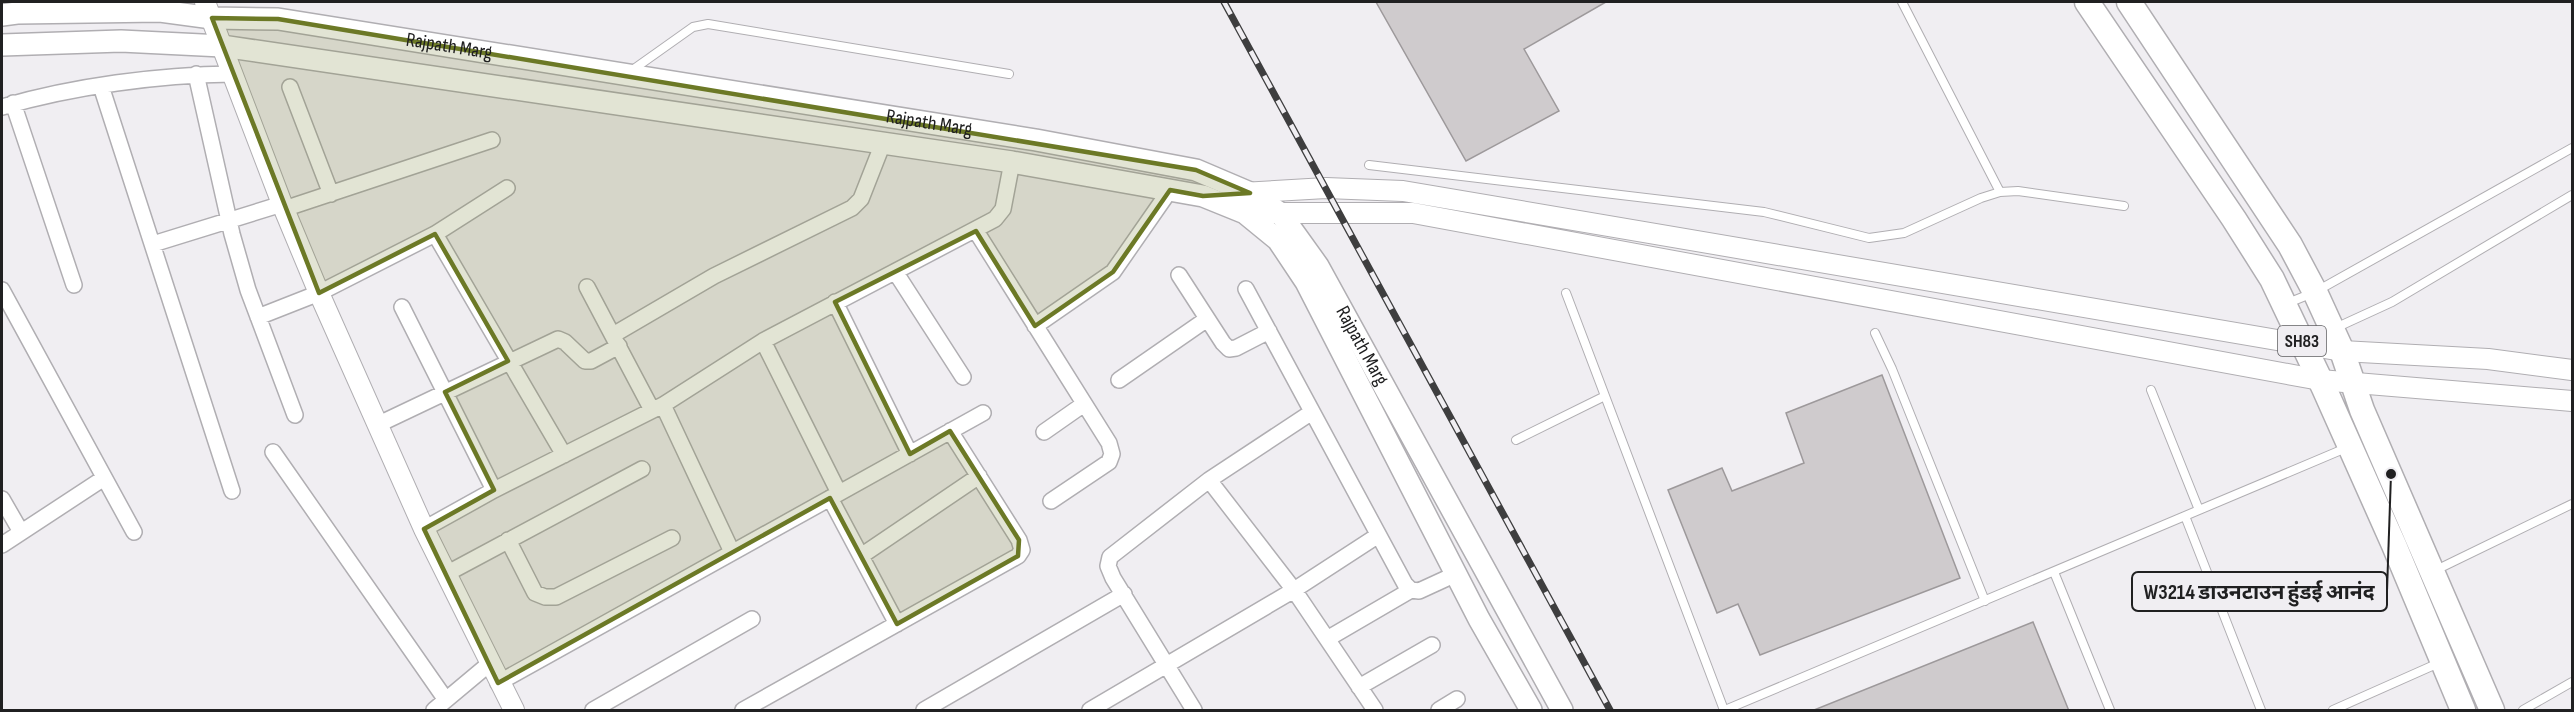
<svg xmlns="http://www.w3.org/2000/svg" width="2574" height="712" font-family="'Sofia Sans Condensed','Noto Sans Devanagari',sans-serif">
<rect width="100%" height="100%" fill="#f0eef2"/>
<!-- building -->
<path fill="#cfcbcd" stroke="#9d999b" stroke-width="1.5" d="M1376,2H1606L1524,49L1559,111L1466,161Z
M1882,375L1960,578L1760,655L1738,604L1717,613L1668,490L1722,468L1732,491L1804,463L1786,413Z
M2033,622L2069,711H1814V710Z"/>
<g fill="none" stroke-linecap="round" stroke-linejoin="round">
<!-- service casing -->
<g stroke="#b0aeb2" stroke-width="10">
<path id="service" d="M1902,2L2000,192
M631,71L693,27L708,24L1009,74
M1369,165L1764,212L1869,238L1904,233L1981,198L2000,192L2018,191L2124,206
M1566,293L1724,710
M2288,303L2315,292L2572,148
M1875,333L1892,369L1985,601
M2304,335L2331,330L2392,302L2572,195
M2151,390L2199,510
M1516,440L1605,396
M2185,516L2261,710
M2436,570L2572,504
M2054,572L2110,710
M1725,710L2346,448
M2333,710L2441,662
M2523,710L2572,682"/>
</g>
<!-- minor casing -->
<g stroke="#b0aeb2" stroke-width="18">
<path id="minor" d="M196,74L232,234L248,290L295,415
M101,86L232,491
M290,87L331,194
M13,103L74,285
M2,107C74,86 158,75 233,74
M284,209L492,140
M976,231L1109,443L1112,454L1109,462L1051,501
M435,234L564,455
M153,244L282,204
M896,273L963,377
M1179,275L1223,343L1229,349L1236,348L1269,331
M587,287L652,410
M1246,289L1405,584L1411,590L1419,591L1456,574
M2,290L134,532
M835,302L910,454
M402,307L494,490
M258,317L319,293L435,234L507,188
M1035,326L1113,272L1170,190
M613,335L714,276L852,208L861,199L883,143
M763,341L839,493
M1119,380L1207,319
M663,405L732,552
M377,425L558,339L565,342L585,361H591L619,346
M1044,432L1084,404
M273,452L446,700
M1209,480L1294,590L1375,710
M830,498L897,624
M2,499L21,532
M424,529L494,490L663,405L763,341L995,219L1003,209L1012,162
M508,540L535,593L545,597H556L672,538
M2,545L104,478
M861,556L979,476
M446,574L642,469
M1327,639L1411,590
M498,683L983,413
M1359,687L1432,645
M434,710L489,664
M593,710L752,619
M743,710L1018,556L1022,550L1019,540L950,431
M924,710L1124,594
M1090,710L1294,590L1377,536
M1194,710L1113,578L1108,566L1110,557L1209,480L1312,412
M1439,710L1457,699"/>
</g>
<!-- tertiary casing -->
<g stroke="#b0aeb2" stroke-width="22">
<path id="tertiary" d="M205,2L284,209L319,293L424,529L514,710
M1242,193L1326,188L1403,191L2342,351L2488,359L2572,370
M1268,213H1413L2320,380L2572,401"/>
</g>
<!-- secondary casing -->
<g stroke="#b0aeb2" stroke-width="24">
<g id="secondary">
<path id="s1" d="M2,15L17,13L160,11L212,18L278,19L1036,140L1196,170L1250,193L1280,213L1318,266L1562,710"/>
<path d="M2,45L121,41L222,46L1012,162L1203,196L1245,213L1278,240L1306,282L1479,619L1531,710"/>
</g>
</g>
<!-- primary casing -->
<g stroke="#b0aeb2" stroke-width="27">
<path id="primary" d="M2087,2L2234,219L2272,279L2324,388L2394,545L2463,710
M2129,2L2290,245L2315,292L2342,351L2362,410L2492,710"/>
</g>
<!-- service -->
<use href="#service" stroke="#fff" stroke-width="8"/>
<!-- minor -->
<use href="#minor" stroke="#fff" stroke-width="15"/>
<!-- tertiary -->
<use href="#tertiary" stroke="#fff" stroke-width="20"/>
<!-- secondary -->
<use href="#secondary" stroke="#fff" stroke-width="21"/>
<!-- primary -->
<use href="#primary" stroke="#fff" stroke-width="24"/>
<!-- rail casing -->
<g stroke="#3e3e3f" stroke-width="7">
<path id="rail" d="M1224,2L1610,710"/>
</g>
<!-- rail -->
<use href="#rail" stroke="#f0eef2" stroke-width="4.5" stroke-dasharray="14" stroke-linecap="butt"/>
</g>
<!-- marked area -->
<path fill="#6c7926" fill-opacity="0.2" stroke="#6c7926" stroke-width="4.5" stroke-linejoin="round" d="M212,18L278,19L1196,170L1250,193L1203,196L1170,190L1113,272L1035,326L976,231L835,302L910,454L950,431L1019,540L1018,556L897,624L830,498L498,683L424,529L494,490L445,392L508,361L435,234L319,293Z"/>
<g text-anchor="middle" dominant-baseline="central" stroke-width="4.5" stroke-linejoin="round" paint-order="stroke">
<!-- shield labels -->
<rect fill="#f0eef2" stroke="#5e5e60" stroke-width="1.5" x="2278" y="326" width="48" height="30" rx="4.5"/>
<g font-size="18" font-weight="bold" fill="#202021">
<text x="2302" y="341">SH83</text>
</g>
<!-- street labels -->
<g font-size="20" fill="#202021" stroke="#f0eef2">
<text stroke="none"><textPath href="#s1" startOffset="450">Rajpath Marg</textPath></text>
<text stroke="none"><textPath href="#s1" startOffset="936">Rajpath Marg</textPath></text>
<text stroke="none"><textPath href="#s1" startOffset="1458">Rajpath Marg</textPath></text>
</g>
</g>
<!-- callouts -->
<path fill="none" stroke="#202021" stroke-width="2" d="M2391 474L2387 591"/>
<circle fill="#202021" stroke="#f0eef2" stroke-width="2" cx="2391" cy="474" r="6"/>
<rect fill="#f0eef2" stroke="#202021" stroke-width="2" x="2132" y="572" width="255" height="39" rx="6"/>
<g font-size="21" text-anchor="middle" font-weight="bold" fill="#202021">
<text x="2259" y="599">W3214 डाउनटाउन हुंडई आनंद</text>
</g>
<!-- border -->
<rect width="2574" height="712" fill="none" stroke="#202021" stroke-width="6"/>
</svg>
